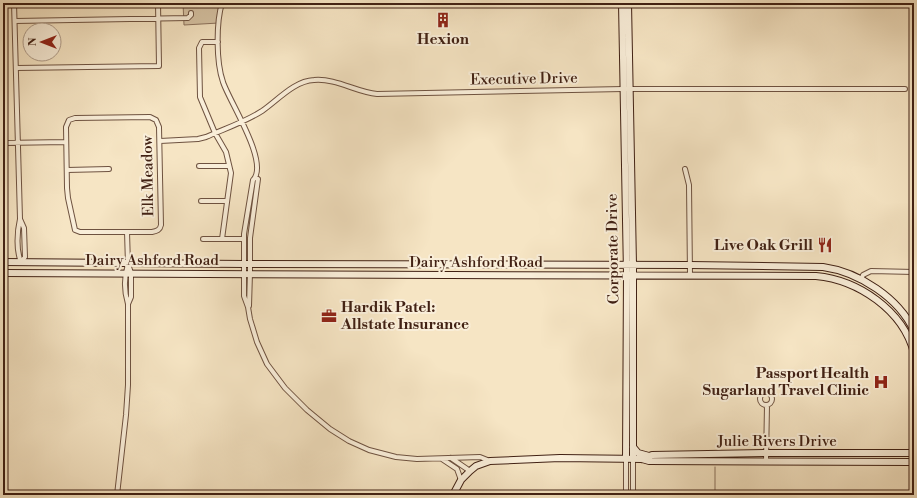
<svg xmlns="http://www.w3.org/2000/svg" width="917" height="498" font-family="'Libre Bodoni',serif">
<rect width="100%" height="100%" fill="#f6e5c4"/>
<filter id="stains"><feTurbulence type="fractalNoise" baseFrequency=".005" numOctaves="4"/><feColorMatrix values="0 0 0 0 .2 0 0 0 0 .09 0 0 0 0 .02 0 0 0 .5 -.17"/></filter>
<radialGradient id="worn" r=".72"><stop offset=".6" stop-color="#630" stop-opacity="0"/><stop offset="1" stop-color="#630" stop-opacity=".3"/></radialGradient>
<!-- green -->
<path fill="#d7c4a6" stroke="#8c725d" d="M183,3H223L219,23L184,25Z"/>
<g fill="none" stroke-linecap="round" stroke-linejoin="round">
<!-- stream -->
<path stroke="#886e5a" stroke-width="1" d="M715,467V495"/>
<!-- street casing -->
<g stroke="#6e5240" stroke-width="6">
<path id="street" d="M14,3L20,219C17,232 16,250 21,262
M222,3C216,23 216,62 223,82C229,101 270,163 253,180L244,234V296L248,307L250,319L257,342L267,364L285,388L307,410L330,429L349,441L369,450L396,457L417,459L480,457L490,461
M15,21L188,18L191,15V13
M218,42H202L199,48L200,97L215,133L226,152L231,173L222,239
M16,68L159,66L158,3
M150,117L156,120L159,127L161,225C160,230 157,231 152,232H80L75,230L68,198L67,188L66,127L69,120L75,118Z
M160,141L198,139L206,137C224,129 245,122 262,111C278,100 294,81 314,80C336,78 356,92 377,94L623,89H905
M3,143L66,142
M199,166H229
M685,169L689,185L690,275
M67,170L109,169
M201,201H227
M20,219L24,228L25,257L21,262
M127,232L128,264L131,273V297L128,304
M203,239H244
M861,280L863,275L871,271L914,272
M249,306L250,273V238L258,179L256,178
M760 399a6 6 0 1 1 12 0a6 6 0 1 1-12 0Z
M451,458L470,471
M442,459L457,469L461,480
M633,459V495
M766,461L767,405
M117,495L126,415L128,385V304C124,291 124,277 128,264
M626,495V459"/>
</g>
<!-- secondary casing -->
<g stroke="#412114" stroke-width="8">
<path id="secondary" d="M622,3L627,274L626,459
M628,3L633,265V459
M912,3L914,5
M3,262L244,264L690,265L823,267C859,272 899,298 914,331
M3,273L449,275L816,276C858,280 903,310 914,353
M633,447L638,453L649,456
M642,459L652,455L766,453H914
M453,495L461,480L470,471L476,466L490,461L560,458L642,459L649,461L914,462"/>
</g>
<!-- street -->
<use href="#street" stroke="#f9eed9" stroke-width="4"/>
<!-- secondary -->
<use href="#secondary" stroke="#f9eed9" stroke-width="6"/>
</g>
<!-- icons -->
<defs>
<g id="building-bare" transform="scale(1.2)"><path d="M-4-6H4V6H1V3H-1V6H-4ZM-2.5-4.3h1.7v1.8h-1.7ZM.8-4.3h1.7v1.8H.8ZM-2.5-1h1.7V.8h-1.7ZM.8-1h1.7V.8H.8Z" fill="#8f2418" stroke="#f9eed9" stroke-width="2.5" paint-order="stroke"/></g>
<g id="restaurant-bare" transform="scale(1.2)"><path d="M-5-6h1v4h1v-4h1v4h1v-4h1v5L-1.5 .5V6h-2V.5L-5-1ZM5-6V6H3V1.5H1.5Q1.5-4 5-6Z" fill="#8f2418" stroke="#f9eed9" stroke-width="2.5" paint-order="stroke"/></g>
<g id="office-bare" transform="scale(1.2)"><path d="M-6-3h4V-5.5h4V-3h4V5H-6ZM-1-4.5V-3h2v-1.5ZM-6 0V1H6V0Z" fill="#8f2418" stroke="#f9eed9" stroke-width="2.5" paint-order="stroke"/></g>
<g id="hospital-bare" transform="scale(1.2)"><path d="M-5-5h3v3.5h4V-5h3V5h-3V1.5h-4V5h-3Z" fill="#8f2418" stroke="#f9eed9" stroke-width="2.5" paint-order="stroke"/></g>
</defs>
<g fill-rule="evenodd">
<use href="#building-bare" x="443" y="20"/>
<use href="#restaurant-bare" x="825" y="245"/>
<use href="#office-bare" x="329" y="316"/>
<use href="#hospital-bare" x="881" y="382"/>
</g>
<g text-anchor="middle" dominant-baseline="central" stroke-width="4" stroke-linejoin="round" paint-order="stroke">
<!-- poi labels -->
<g font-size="15" font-weight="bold" fill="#412114" stroke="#f9eed9" text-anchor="end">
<text x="443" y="39" text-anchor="middle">Hexion</text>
<text x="813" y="245">Live Oak Grill</text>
<text x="341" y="307" text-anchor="start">Hardik Patel:<tspan x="341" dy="17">Allstate Insurance</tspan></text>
<text x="869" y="373">Passport Health<tspan x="869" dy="17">Sugarland Travel Clinic</tspan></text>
</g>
<!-- street labels -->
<g font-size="15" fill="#412114" stroke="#f9eed9">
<text transform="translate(524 79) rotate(-1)">Executive Drive</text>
<text transform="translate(148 176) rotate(-91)">Elk Meadow</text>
<text transform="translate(613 249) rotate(-91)">Corporate Drive</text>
<text x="152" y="260">Dairy Ashford Road</text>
<text x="476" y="262">Dairy Ashford Road</text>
<text x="777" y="441">Julie Rivers Drive</text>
</g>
</g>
<!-- margin -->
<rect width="917" height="498" fill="none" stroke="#f6e5c4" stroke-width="16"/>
<rect x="4" y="4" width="909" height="490" fill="none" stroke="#412114" stroke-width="2"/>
<rect x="8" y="8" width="901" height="482" fill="none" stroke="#412114"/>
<!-- north arrow -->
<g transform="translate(42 42) rotate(270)"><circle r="19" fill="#f9eed9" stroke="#af9c8a"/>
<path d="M0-3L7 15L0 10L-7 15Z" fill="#8f2418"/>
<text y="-6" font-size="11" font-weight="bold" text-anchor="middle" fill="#412114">N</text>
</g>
<rect width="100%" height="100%" filter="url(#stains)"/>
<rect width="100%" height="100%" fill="url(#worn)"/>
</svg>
